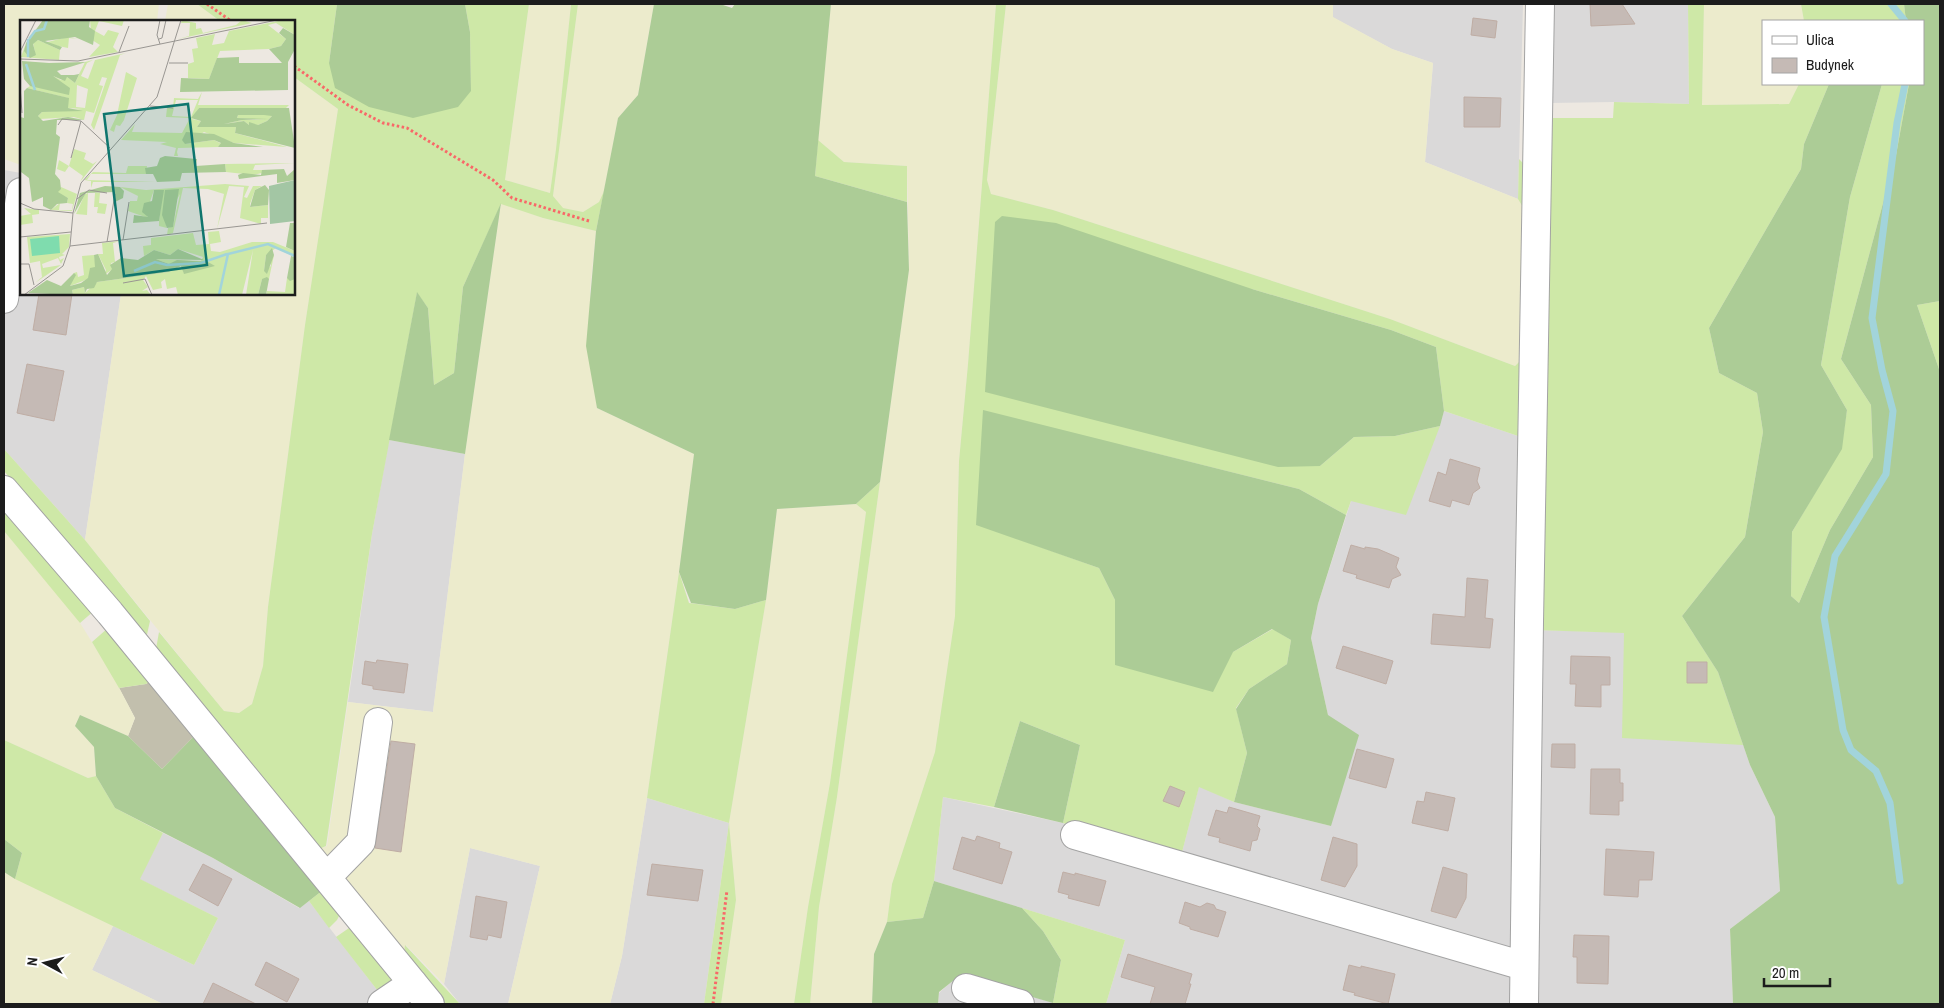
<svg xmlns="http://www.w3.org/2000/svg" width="1944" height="1008" font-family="'Archivo Narrow',sans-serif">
<rect width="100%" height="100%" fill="#ede8e1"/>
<!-- residential -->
<path fill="#dad9d9" d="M1333,4H1523L1518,199L1425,162L1433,63L1392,49L1332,17Z
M1551,4H1688L1689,104L1614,102L1550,103Z
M4,170L21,173V294H121L85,540L4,449Z
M1444,411L1524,438L1516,1004H1106L1125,940L934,881L943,797L1063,823L1180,860L1199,786L1234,802L1331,826L1328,715L1311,638L1318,604L1351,501L1440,426Z
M389,440L465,454L433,712L348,702L372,534Z
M1534,630L1694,634L1718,672L1750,765L1775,817L1780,891L1730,929L1733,1004H1537Z
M647,798L729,823L704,1004H610L622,956Z
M163,833L213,858L299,908L309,901L381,995L368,1004H163L92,970L113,926L194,965L218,918L139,879Z
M470,848L540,866L508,1004H460L444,984Z
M959,975L1057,1004H938L939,993Z"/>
<!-- construction -->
<path fill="#c2bfad" d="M153,679L196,734L162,769L128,736L135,718L119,688L146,684Z"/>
<!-- farmland -->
<path fill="#ecebcc" d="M4,4H159L157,21H21V165L4,159Z
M168,4H197L220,21H165Z
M529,4H571L556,149L550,193L505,180Z
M578,4H654L638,95L618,118L604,191L599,202L583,212L562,208L553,196Z
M831,4H996L968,364L959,461L955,616L935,752L892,884L887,922L874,954L872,1004H810L819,907L837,797L909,270L907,166L844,162L818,140Z
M1006,4H1333V17L1392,49L1433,63L1425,162L1518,199L1526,212L1522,359L1515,366L1390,319L1053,210L991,194L987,180Z
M1704,4H1801L1804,21H1763V84H1799L1789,104L1702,105Z
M294,77L338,109L305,325L268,607L263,666L252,704L239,713L224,711L85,540L121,294H294Z
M501,203L543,218L596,231L590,291L597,408L694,454L679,572L647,798L622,956L610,1004H508L540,866L470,848L444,984L406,945L404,954L319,849L327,846L348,702L433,712L465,454Z
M856,504L866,512L830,783L808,907L794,1004H721L736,900L729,823L766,600L777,509Z
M4,531L77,618L113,676L135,718L128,736L80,715L75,726L94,747L96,776L88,778L4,740Z
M4,872L113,926L92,970L163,1004H4Z"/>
<!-- grass -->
<path fill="#cee8a7" d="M197,4H337L329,63L471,91L470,32L465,4H529L505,180L550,193L556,149L571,4H578L553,196L563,208L583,212L599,202L604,191L596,231L543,218L501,204L463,287L454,373L434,385L428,308L417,293L372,534L326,846L319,849L156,649L159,632L224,711L239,713L252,704L263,666L268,607L305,325L338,109L294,77V21H220Z
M996,4H1006L987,180L991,194L1053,210L1390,319L1515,366L1522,359L1526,212L1518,199L1519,159L1527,167L1524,438L1444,411L1436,347L1391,330L1252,289L1320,466L1354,437L1395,436L1440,426L1406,515L1351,501L1346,515L1299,489L1122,445L976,524L1099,568L1115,600V665L1233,652L1273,629L1291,640L1287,664L1249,689L1236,708L1247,753L1234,802L1199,787L1180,860L1063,823L1080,745L1020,721L994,807L943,797L934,881L923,918L887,922L892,884L935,752L955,616L959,461L968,364Z
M1688,4H1704L1702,105L1789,104L1799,84H1829L1804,144L1801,169L1709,328L1719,373L1757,393L1763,432L1745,537L1682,616L1718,672L1743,745L1622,738L1624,633L1534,630L1545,126L1553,118H1613L1614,102L1689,104Z
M1801,4H1904L1906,21H1804Z
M1882,84H1909L1896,155L1841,359L1871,405L1873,457L1830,530L1799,603L1791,596L1792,532L1841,449L1847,410L1821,365L1850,197Z
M818,140L844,162L907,166V202L815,176Z
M1940,301V372L1917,305Z
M4,449L85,540L150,621L146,639L4,471Z
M880,482L837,797L819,907L810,1004H794L808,907L830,783L866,512L856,504Z
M4,503L95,610L80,623L4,531Z
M679,572L689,603L735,609L766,600L729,823L736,900L721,1004H704L729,823L647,798Z
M108,628L153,679L146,684L119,688L92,642Z
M4,740L88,778L96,776L115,808L163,833L140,879L218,918L194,965L15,879L22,853L4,839Z
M323,890L340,914L337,920L329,928L309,901Z
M1022,908L1125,940L1106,1004L1053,1003L1061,960L1043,931Z
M349,928L354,929L392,977L391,985L381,995L336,937Z
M405,945L460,1004H442L404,954Z"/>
<!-- forest -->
<path fill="#accc96" d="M337,4H465L470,32L471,91L458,107L413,118L369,107L335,88L329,63Z
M654,4H720L732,8L735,4H831L815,176L907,202L909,270L880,482L856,504L777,509L766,600L735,609L691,603L679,572L694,454L597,408L586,346L596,231L618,118L638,95Z
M1904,4H1940V301L1917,305L1940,372V1004H1733L1730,929L1780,891L1775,817L1750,765L1718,672L1682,616L1745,537L1763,432L1757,393L1719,373L1709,328L1801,169L1804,144L1829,84H1882L1850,197L1821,365L1847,410L1842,449L1792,532L1791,596L1799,603L1830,530L1873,457L1871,405L1841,359L1896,155L1909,84H1923V21H1906Z
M501,203L465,454L389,440L417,292L428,308L434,385L454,373L463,287Z
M1002,216L1056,223L1252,289L1391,330L1436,347L1444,411L1440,426L1395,436L1354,437L1320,466L1278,467L985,392L995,222Z
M983,410L1299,489L1346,515L1318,604L1311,638L1328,715L1359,735L1331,826L1234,802L1247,753L1236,709L1249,689L1287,664L1291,640L1272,629L1233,652L1213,692L1115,665V600L1099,568L976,525Z
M80,715L128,736L162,769L196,734L323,890L300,908L213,858L115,808L96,776L94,747L75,726Z
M1020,721L1080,745L1063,823L994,807Z
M4,839L22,853L15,879L4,872Z
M934,881L1022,908L1043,931L1061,960L1053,1003L959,976L939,992L938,1004H872L874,954L887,922L923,918Z"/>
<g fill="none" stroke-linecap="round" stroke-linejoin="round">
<!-- stream -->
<path stroke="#a2d4db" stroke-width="7" d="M1891,4L1905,21
M1900,881L1890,803L1876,771L1851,750L1843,730L1824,617L1835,556L1886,474L1893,411L1882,370L1872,318L1897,123L1905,84"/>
</g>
<!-- building -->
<path fill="#c5bab5" stroke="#bfada4" d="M1590,4H1622L1635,24L1591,26Z
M1473,18L1497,21L1495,38L1471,35Z
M1464,97L1501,98L1500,127H1464Z
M39,294H72L66,335L33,330Z
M27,364L64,371L54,421L17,413Z
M1450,459L1480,468L1477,481L1480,488L1473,493L1469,505L1452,500L1450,507L1429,501L1438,472L1446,475Z
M1351,545L1365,549V547L1378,549L1399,558L1396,567L1401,575L1392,579L1389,588L1356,578L1357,575L1343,571Z
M1467,578L1488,580L1485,618L1493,619L1490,648L1431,644L1433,614L1465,617Z
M1343,646L1393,661L1386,684L1336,668Z
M1571,656L1610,657V685H1601V707L1575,706L1576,684H1570Z
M377,660L408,664L404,693L373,689V686L362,684L365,661L376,663Z
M1687,662H1707V683H1687Z
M391,741L415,744L401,852L375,848Z
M1552,744H1575V768L1551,767Z
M1357,749L1394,759L1386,788L1349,778Z
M1591,769H1620V783H1623V801H1619V815L1590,814Z
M1170,786L1185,792L1179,807L1163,801Z
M1426,792L1455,798L1448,831L1412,823L1417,801L1424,802Z
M1229,807L1260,816L1257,826L1260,829L1257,840L1252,841L1250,851L1219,842L1220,838L1208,835L1216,810L1227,813Z
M977,836L1000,843L999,848L1012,852L1002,884L953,869L962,837L975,841Z
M1333,837L1357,844V866L1345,887L1321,880Z
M1606,849L1654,852L1652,880H1639L1638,897L1604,895Z
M203,864L232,879L218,906L189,890Z
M652,864L703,870L698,901L647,895Z
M1443,867L1467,874L1466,898L1456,918L1431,911Z
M1063,872L1075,875V873L1106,881L1099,906L1068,898L1069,895L1058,892Z
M476,896L507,902L501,938L488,935L487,940L470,937Z
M1185,902L1200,907L1207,903L1214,905L1216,909L1226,912L1218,937L1190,929V927L1179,923Z
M1574,935L1609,936L1608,984L1577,983V957H1573Z
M1128,954L1192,974L1189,984H1191L1185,1004H1150L1155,987L1121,977Z
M266,962L299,979L287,1002L255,985Z
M1349,965L1361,968V966L1395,974L1388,1004L1354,995L1355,993L1343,990Z
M213,983L256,1004H203Z"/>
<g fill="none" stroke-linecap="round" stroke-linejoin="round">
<!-- minor casing -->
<g stroke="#a3a3a3" stroke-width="30">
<path id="minor" d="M4,299L21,192
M4,490L110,613L430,1004
M1075,835L1524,966
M327,877L361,842L378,722
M966,988L1020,1004
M382,1004L413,983
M1524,1004L1529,622L1540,4"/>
</g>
<!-- path -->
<path stroke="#f86868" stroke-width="3" stroke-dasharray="2.5 2.5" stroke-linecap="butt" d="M207,4L231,21
M294,66L348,105L383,123L407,128L493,180L512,198L589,221
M713,1004L727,890"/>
<!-- minor -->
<use href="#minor" stroke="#fff" stroke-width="28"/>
</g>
<!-- overview -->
<g transform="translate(20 20)">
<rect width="275" height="275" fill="#ede8e1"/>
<path d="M70,0H104L102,6L79,1L75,11L84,16L88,10L99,13L93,27L98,32L69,37L80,25L72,20ZM162,0L176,3V9L181,8L183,13L216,5L222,0L232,3L158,19L169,16L170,3H161ZM263,0H275V15L256,3L248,5L266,19L261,26L249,29L200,31L189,59L168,58V44L174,42L172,29L178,28L176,18L195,14L192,25L204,23L209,11ZM47,17L59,19L49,18L48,28L24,23ZM18,20L40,30L39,40L1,37L5,26L15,32L13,23ZM106,33L100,35L74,110L71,105L87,58L82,57L79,65L83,66L74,93L66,91L64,100L54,97L20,99L18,96L22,92L63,89L48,88V78L7,68L10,66L33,56L41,60L47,57L55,63L65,42L73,40L67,43L61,56L68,59L75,40ZM57,65L68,69L65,88L56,87ZM106,52L117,58L104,100L100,106L96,105L94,112L90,110L97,95ZM182,72L178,85H269L265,89L179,88L172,99L181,101L177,107H216L215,113L267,127L214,123L184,112L165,124L194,120L202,124L198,127L158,128L157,132L217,131L157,132L158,136H154L156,128L140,124L147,122L101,120L115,104L112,112L162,113L170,98L146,97L147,88H153L154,78L178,79ZM156,80H178L171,97L152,96ZM218,95H253L247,101L238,105H229L224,101L203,104L222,100H245L217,98ZM46,109L39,140L49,146L54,129L66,133L64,139L73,144L77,141L60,162L63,156L49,146L45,152L37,149ZM275,143L235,145L233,150H242V153L233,155L206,152L205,144ZM108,146H127L126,154H71L67,160L137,162H73L71,168V161L64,160L73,152L106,153ZM205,164L229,166L224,177L227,178L233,166H242L235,170L230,184V187L248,185V198H241V204L220,198L224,167L209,166L197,209L204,174L188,169L163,168L153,213L147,215L148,208L153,206L160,174L145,201L147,208L139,206V201L143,170H134L126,193L128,198L108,191L110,181H117L118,176L100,167L126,170ZM41,167L57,174L52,191L31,190L40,183L39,190H52L53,184L47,183L48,178L37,173ZM68,173L67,195L56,194L65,174ZM75,173H80L79,183L87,184L85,194L77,193L78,187H74ZM4,188L19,190V194L12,195L13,203L0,205V196L11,194ZM199,211L201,222L190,224L191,231L200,232L232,222H253L275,231V237L256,228L246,235L244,251L251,246V238L254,235L249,259H242L238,275H226L233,230L222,275H158L156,267L147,269L145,259L141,262L142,268L133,270L126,256L123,260L128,267L122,271L127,270L131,275H53L52,270L64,267L65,273L77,262L149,252L162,246L164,253L188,242L149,244L136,239L181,241L183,237L158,229L150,235L134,230L124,236L123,226L131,225V218L173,213L176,225L189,224L188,212ZM50,214L49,227L42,234L45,235L39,237L40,240L44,238L41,244L38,238L22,244L23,248L41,245L15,263L22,257L20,241L10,243L7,217ZM100,221L93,223L95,242L91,243L93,249L84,255L86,250L78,234H83L82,223ZM74,235L76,247L68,259L50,266L54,253L57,252L58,257L64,255L62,236ZM267,258L275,259V275H246L247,271L265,272Z" fill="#cee8a7" fill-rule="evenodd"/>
<path d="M23,0H70L69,7L75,11L73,25L55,17L25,21L42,27L40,30L18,20L13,24L16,35L10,38L4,31L6,23ZM263,8L275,15V29L268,42V70L160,72L161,58L189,59L197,38L219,37V43H262L249,29L261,26L266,19L259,13ZM2,41L29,43L66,42L37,51L41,55H54L59,54L62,48L55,63L47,57L45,61L33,56L50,68L49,75L10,66L4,59ZM7,68L49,78L48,88L63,91L22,92L18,96L23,101L48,97L64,100H37L36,114L40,117L35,154L40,160L41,169L38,172L48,178L47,183L37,184L31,190L23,186V177L12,182L9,158L1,152L0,97L4,98V71ZM179,88H269L275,128L215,113L216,107H177L181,101L171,98ZM218,95H244L252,96L247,101L238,105L229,102V105L224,101L204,104L222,100L249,99L217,98ZM166,112L194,114L214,123L243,127H198L201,123L194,120L165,124L162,120ZM145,136L176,139H243H177L176,146L205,144L206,152L162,153L160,161L137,162L133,154H126L125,148L137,146L140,138ZM264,149L267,156L275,149V160L257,163V154L219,159L218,155L223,153L241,155L242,150ZM245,165L249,170L248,185L230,187L235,170ZM85,166L100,167L104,171L103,178L95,182V172L66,173L54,194L60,173ZM159,169L153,207L147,208L142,195L145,170ZM134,170H144L139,201L113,203L114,195L128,197L122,192L124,183L132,181ZM270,203H275V231L266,227ZM252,228L254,235L247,254L244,251L246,235ZM158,229L184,240L136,239L149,244L157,240L188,242L195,246L164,254L161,246L149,252L77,262L74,268L67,269L65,273L64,267L52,270L53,275L8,273L27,260L41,266L54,253L56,255L50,266L61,263L68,258L70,248L75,247L74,235L78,234L87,255L92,249L90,245L101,238L118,240L134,230L150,235ZM271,236L275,237V259L270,261L267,258ZM247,257L249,259L246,275H238L242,259Z" fill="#accc96" fill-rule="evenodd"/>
<path d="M275,160V201L250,204L249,166Z" fill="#a3c6a4"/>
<path d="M39,216L40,233L12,236L10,219Z" fill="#7fdcae"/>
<path fill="none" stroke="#a2d4db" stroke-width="2.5" d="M9,19L15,11L24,9L27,0M8,37V19M6,44L15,70M114,251L135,242L147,245L181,243L207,234M199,275L208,234L248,224L275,236"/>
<path fill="none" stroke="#999692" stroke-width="1" d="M139,19L142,18L146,0M140,24L137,15L140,0M0,32L16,0M99,32L109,6M0,39L58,41L257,0M149,43H168M0,66L2,93M130,86L153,88M38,105L42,99L61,101M51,138L61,101L90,128M57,179L69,170L87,173M0,183L14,189L53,193M0,217L51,212M103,220L109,182M87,222L95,174M50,226L247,203M0,244H9L14,265M103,263L125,259L132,275M4,275L43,246L50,226L53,193L61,163L137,77L161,0"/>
<path fill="#0f766e" fill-opacity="0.15" stroke="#0f766e" stroke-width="2.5" d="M168,84L187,245L104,256L84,94Z"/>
<rect width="275" height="275" fill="none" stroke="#1c1c1c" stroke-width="2.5"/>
</g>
<!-- border -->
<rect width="1944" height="1008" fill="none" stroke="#1c1c1c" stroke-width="10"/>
<!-- legend -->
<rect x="1762" y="20" width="162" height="65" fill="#ffffff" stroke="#a4a4a4"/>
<rect x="1772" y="36" width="25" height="8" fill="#ffffff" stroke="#a4a4a4"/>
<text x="1806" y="45" font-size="15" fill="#1c1c1c">Ulica</text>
<rect x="1772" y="58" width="25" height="15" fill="#c5bab5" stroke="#a4a4a4"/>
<text x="1806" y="70" font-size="15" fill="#1c1c1c">Budynek</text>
<!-- north arrow -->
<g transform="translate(45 963) rotate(277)" stroke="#ffffff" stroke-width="4" paint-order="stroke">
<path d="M0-4L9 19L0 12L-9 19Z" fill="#1c1c1c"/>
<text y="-8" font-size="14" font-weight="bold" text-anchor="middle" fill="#1c1c1c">N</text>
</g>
<!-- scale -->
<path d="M1764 978v8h66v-8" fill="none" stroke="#1c1c1c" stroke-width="2.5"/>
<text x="1772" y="978" font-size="15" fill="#1c1c1c" stroke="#ffffff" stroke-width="4" paint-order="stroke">20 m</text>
</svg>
